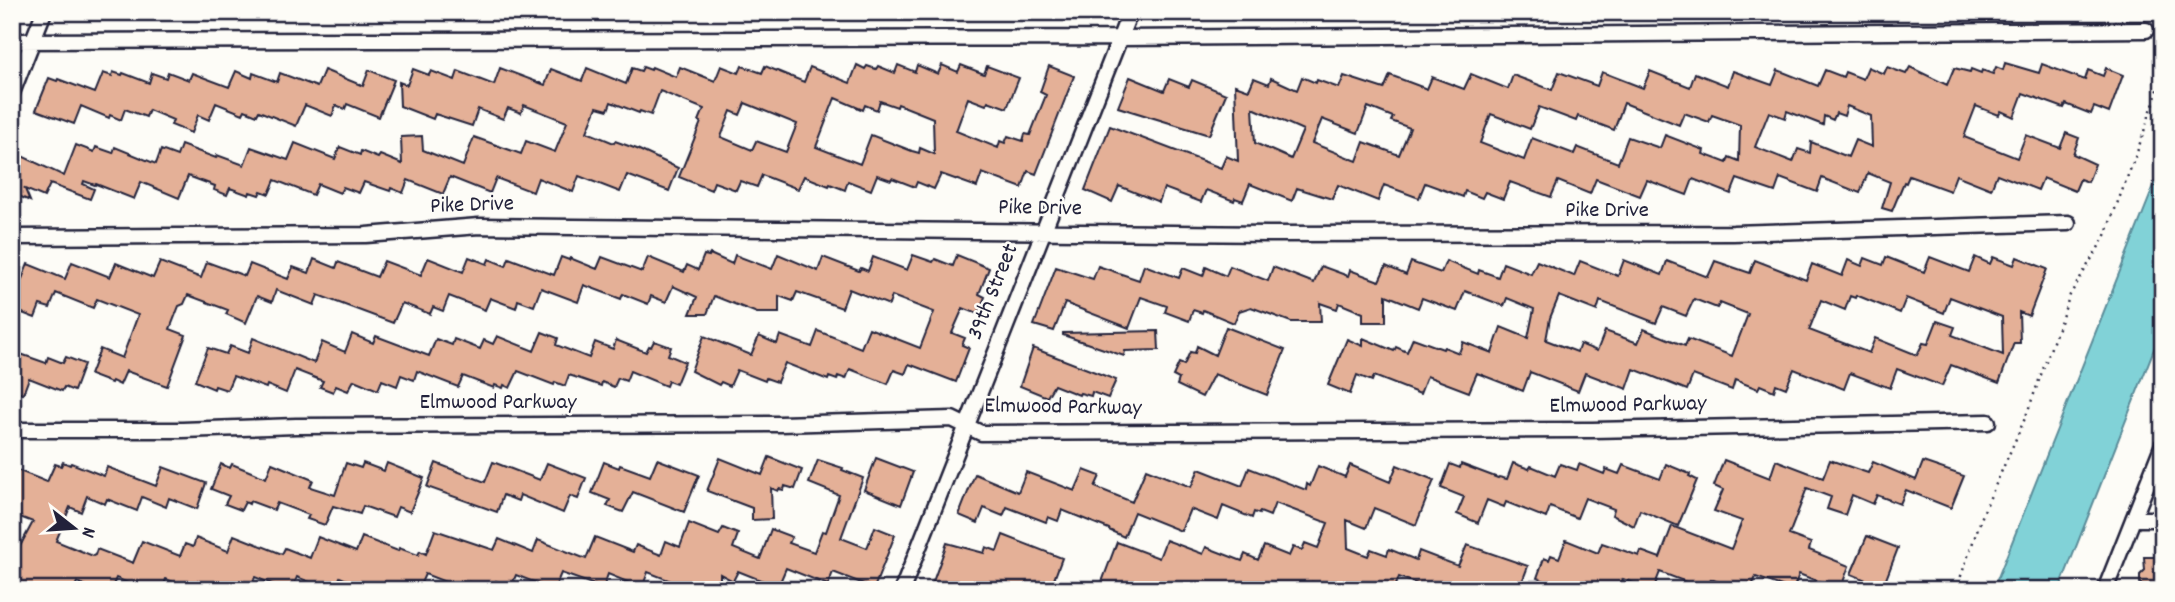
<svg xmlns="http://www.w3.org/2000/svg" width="2175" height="602" font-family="Dekko,sans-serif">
<rect width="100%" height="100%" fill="#fdfcf7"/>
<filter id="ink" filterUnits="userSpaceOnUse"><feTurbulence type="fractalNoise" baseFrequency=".0143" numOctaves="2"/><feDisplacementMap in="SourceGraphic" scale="14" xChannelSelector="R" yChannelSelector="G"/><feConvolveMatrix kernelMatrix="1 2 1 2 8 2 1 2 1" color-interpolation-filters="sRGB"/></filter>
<g filter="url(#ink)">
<!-- water -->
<path fill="#81d2d7" stroke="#5b8c99" stroke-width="2" d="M2163,163V326L2059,590H1993Z"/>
<!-- building -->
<path fill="#e4b097" stroke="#22223b" stroke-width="2" fill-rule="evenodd" d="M2005,63L2039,73L2042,64L2085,80L2088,70L2103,76L2106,68L2123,75L2109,113L2094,107L2091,114L2066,104L2064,108L2023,93L2014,117L2001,111L1999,115L1976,106L1964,137L2017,158L2026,135L2060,148L2066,133L2079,138L2073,154L2095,164L2088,182L2080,179L2075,191L2043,178L2038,190L1997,174L1991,189L1956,175L1950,191L1909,176L1906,183L1904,182L1892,211L1882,208L1890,182L1868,173L1860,193L1822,178L1817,192L1780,178L1775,192L1737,179L1731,194L1693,179L1687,195L1647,180L1640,196L1596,179L1590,194L1558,181L1551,197L1510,182L1503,199L1485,192L1482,198L1465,191L1463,197L1425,183L1419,198L1384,185L1378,201L1338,185L1332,199L1297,188L1292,201L1250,184L1243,201L1235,198L1234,201L1206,190L1201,202L1164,188L1159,202L1119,186L1112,202L1085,190L1110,126L1221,168L1226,156L1238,161L1235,85L1249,90L1254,78L1269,84L1271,78L1297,90L1302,77L1316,83L1317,80L1339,88L1344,76L1384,89L1390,75L1427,89L1432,77L1464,89L1471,74L1508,89L1513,75L1552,90L1559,72L1597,86L1602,72L1643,88L1650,71L1690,87L1695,73L1728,86L1733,71L1772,85L1778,70L1818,86L1825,70L1843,77L1845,72L1863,79L1868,67L1884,74L1887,67L1906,74L1910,67L1947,85L1954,68L1970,72L1971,69L1981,73L1982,70L1993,74L1996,67L2003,70ZM1624,103L1679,125L1684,113L1709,122L1712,115L1740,125L1739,161L1729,157L1727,163L1703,154L1704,150L1665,135L1660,148L1628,137L1618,163L1577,147L1574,154L1532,138L1524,160L1480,143L1491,114L1530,129L1539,107L1576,121L1578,116L1614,130ZM1847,106L1871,116L1872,147L1855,140L1848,157L1811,142L1810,153L1798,149L1793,162L1755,147L1769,112L1785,118L1787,111L1823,125L1824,116L1833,120L1836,113L1844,116ZM1368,107L1393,117L1391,121L1410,128L1399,155L1364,142L1357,161L1312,143L1322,119L1358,133ZM1253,108L1303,130L1291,159L1255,143Z
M857,65L865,69L867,66L876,69L878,66L895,73L898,65L915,72L917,65L938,74L942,65L958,72L961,65L984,74L987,66L1019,78L1007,108L988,101L986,105L968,98L956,131L998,148L1000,141L1005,143L1008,136L1023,141L1025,134L1030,135L1046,95L1040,92L1049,66L1074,76L1036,174L1028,171L1022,188L982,173L977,187L941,174L934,189L917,182L915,187L892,178L891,180L877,175L871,190L848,181L845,190L830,184L829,186L804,176L798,189L762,175L757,187L740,181L736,190L714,182L711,190L679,177L701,122L699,121L704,109L660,91L651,115L640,111L639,113L611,102L608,110L597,107L587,132L614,143L615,141L637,149L678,168L669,191L627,175L620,192L579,176L573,192L538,178L533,192L496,178L490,193L450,177L443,194L408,180L403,193L391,188L390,191L364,182L359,193L343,187L340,193L318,184L313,195L275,180L269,194L261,191L259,195L250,192L249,195L230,188L227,195L214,190L215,186L188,176L179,198L141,182L134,199L96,184L95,185L84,181L83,184L94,189L90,199L50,184L44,197L25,189L30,201L12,193V158L16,164L20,155L64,176L76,145L94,152L96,147L113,153L115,147L156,164L161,150L177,156L181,145L216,158L217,155L244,165L251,147L288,160L295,143L335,159L340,147L360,155L361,151L378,158L380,155L402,164L401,137L422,136L423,150L463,166L474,137L521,154L526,141L555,152L567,122L524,105L521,113L508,108L503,119L478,109L472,126L435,114L433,119L400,106L399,82L407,85L413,69L429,75L431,71L455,80L458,71L494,85L500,68L545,85L551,69L582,81L587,68L626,84L632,68L641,71L643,67L651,70L652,67L676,77L680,67L715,81L721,66L739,73L742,66L762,73L765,66L804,82L810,67L850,83ZM835,98L863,110L865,105L877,110L880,101L897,107L898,104L933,118L934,154L920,148L919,153L912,151L871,135L860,164L816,147ZM745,103L797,124L786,152L756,141L752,150L721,137L731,111L740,115Z
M324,70L363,86L369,70L394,80L379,117L347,104L345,109L336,105L332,116L305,105L296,126L259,111L257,115L245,110L243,114L216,103L209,120L198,115L191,133L171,125L173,120L149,110L146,117L125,109L121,120L110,115L109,118L81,106L74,124L36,110L49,78L57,81L58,79L95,93L103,73L112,76L113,72L122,75L123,73L149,83L152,73L166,78L168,72L189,80L192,73L229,87L236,71L252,78L253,73L277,82L280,73L317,87Z
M1130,77L1164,91L1169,79L1189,87L1192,80L1226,94L1209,135L1118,107Z
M710,254L732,264L735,255L772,269L778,254L818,271L823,257L859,271L861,268L868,271L873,257L907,270L913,255L933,262L935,259L953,266L957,255L989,268L979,294L985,297L978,314L963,308L952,333L965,338L962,345L969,348L956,382L909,364L905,374L894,370L888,384L850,369L846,379L838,376L837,380L829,377L828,380L785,363L777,382L766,378L765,381L737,370L730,386L721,382L719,385L691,371L704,336L751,355L759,336L777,344L780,335L812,347L818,331L861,348L869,328L920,348L934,312L892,296L889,305L849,289L842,308L797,292L793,301L779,296V313H757L714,296L707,314H690L697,297L673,286L666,302L651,296L648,304L623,294L621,299L584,285L578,302L541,288L534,306L518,300L516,308L490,298L485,310L449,296L443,311L433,307L430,314L402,303L393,323L318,295L314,305L276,290L272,302L257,296L246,323L226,314L228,310L188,295L184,304L179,306L170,329L186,335L167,386L126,371L120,385L112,381L111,383L90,375L100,349L122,358L138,315L97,299L93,308L56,293L50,308L40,305L35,318L12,309V281L20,284L28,264L65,279L72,262L110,277L116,263L153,278L160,262L201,278L207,262L245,276L250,264L288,279L293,267L309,273L314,259L336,268L338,262L377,277L384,261L421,275L428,258L463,272L469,257L487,264L489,259L506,266L509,258L554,275L561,257L569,260L570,258L597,269L602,257L642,272L648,257L684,272L687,265L698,270L704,255L709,256Z
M1886,257L1924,272L1930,257L1969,272L1975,257L1990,264L1993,257L2014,265L2017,257L2047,269L2029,316L2019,312L2020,343H2014L1999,383L1951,365L1942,386L1897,369L1890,388L1850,373L1844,389L1794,369L1786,388L1776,384L1774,391L1760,385L1758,389L1735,380L1732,390L1693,375L1687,390L1634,369L1627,389L1585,373L1578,391L1530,372L1523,391L1477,373L1469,392L1427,376L1420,394L1374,376L1372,381L1357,375L1350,394L1328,385L1347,339L1363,346V338L1394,351L1396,347L1407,352L1413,338L1443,349L1444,347L1459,353L1463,342L1492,353L1501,327L1528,338L1534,309L1507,298L1504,306L1465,291L1457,311L1422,298L1418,308L1386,295V322H1363V313L1339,303L1337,309L1320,303L1321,322H1291L1251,307L1239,311L1234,323L1203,310L1202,313L1193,310L1189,321L1165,312L1167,306L1141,297L1129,328L1065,303L1054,331L1034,325L1056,267L1093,279L1098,266L1139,280L1144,265L1179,278L1183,268L1203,276L1206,267L1226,276L1230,266L1268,281L1273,267L1314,283L1321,266L1348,276L1350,270L1379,281L1386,266L1406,275L1411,262L1441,273L1446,261L1478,274L1479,270L1498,277L1503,263L1531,274L1537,261L1574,276L1580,261L1618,276L1624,260L1662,275L1667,261L1708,277L1715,261L1750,273L1755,260L1806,280L1812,264L1842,276L1848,260L1862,266L1865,258L1883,265ZM1856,295L1900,313L1906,298L1944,313L1950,297L2002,317L2003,355L1952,335L1955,327L1937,321L1928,344L1923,343L1917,355L1875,338L1869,353L1809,330L1821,300L1845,310L1850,296L1855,298ZM1559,296L1597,311L1600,301L1656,323L1663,307L1686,316L1694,299L1717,308L1720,303L1748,314L1732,356L1688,339L1685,346L1644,329L1638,343L1605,331L1597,351L1580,344L1577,352L1546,340L1550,318Z
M1226,327L1285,350L1267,395L1214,374L1202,397L1177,385L1179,379L1173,376L1179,363L1184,365L1190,352L1195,353L1197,346L1215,355Z
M1158,331L1159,350L1125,351L1124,356L1063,335V333Z
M542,332L558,338L556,345L589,358L595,342L613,349L616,340L646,352L649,346L651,347L654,341L671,347L668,355L685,362L676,384L668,381L666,386L630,371L626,381L618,378L614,387L602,382L601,386L569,375L565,386L555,382L554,385L518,371L510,388L504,385L503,388L495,385L494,388L463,376L458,387L417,371L414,380L401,375L397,386L382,380L378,390L354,380L348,391L336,386L333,392L320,387L323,381L295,370L286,393L267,385L266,388L233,376L227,390L215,386L214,389L195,381L208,348L226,354L230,346L248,353L253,338L314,363L322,342L345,352L352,334L373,343L376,336L429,356L436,339L452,345L454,339L480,349L484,340L493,344L497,336L534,351Z
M1033,348L1116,380L1108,398L1092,392L1091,396L1080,393L1079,395L1054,385L1047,397L1020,386Z
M12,351L46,363L48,357L63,363L66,357L84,364L74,391L64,387L62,391L29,378L23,394L12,390Z
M769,457L802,470L795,489L785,486L784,490L779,489L778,491L771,488L772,519L752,520V508L707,491L720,458L762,475Z
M876,458L913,472L901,505L864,490Z
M657,459L699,475L684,512L633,492L623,512L607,506L610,500L592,493L604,462L619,468L620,465L650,476Z
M818,460L843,468L842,470L863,478L841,538L867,548L875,527L895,535L874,588L833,572L828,585L786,568L778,587L738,571L733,581L720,574V587L694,590L648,572L642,588L608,574L603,588L561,573L554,590L516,575L511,587L496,581L492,590H489L469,582L466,590L425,574L418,590L403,584L400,590H396L380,584L378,590H371L340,577L335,590H330L297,577L292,590H287L255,577L250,590H242L228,584L226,590H220L206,584L204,590H193L166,579L162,590H145L116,578L111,590H96L77,582L74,590H40L24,583L21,590H12V561L33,522L12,514V468L47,482L55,464L61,466L63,462L70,465L71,463L104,476L107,467L156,486L163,467L206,483L197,509L169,498L166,507L142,497L137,511L107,499L105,504L87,496L81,512L70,507L56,541L93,556L95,555L97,549L133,563L142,541L180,556L185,544L193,547L196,538L228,551L234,535L282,554L285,548L310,558L318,537L356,552L362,537L398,551L399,548L418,555L420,551L426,554L435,530L494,550L499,539L533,553L538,540L586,559L595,537L633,552L636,545L661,555L666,541L680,547L689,523L719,535L723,528L738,534L733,548L760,559L771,529L792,537L789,543L814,552L822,531L826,532L839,495L809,483Z
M1724,460L1770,478L1776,460L1823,478L1830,460L1868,473L1873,462L1916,480L1923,462L1964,476L1951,508L1906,490L1900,504L1877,495L1873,504L1852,495L1845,515L1827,509L1831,497L1807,488L1789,535L1811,543L1809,550L1849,566L1840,590L1799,574L1793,590L1756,577L1750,590H1745L1730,584L1729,586L1711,579L1707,590L1660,572L1653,590L1623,579L1618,590L1605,584L1602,590H1597L1576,581L1572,590H1568L1537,578L1544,558L1549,560L1551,555L1559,558L1566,540L1598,553L1602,543L1639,556L1641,551L1660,558L1672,526L1731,549L1742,521L1714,511L1723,490L1714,486Z
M493,462L540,480L547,463L586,478L578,499L570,496L563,513L520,495L518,501L503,495L497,512L427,487L436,463L485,482Z
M272,463L313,480L310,487L335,495L346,463L361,468L363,463L384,471L387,463L424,478L410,512L398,507L394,517L363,506L360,514L333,506L325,525L307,519L309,515L277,503L274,510L250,501L249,504L245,502L241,510L225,504L229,496L211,489L221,464L230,468L232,464L266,478Z
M1513,463L1529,469L1531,466L1555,476L1560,464L1577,470L1579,464L1604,474L1606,469L1619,474L1623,465L1660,479L1666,464L1690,474L1689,476L1697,480L1678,526L1640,510L1634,526L1612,515L1614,509L1585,498L1577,518L1550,507L1546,518L1506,502L1504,507L1487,500L1478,523L1457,514L1464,497L1441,488L1450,464L1460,468L1461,464L1498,478L1499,477L1507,479Z
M1350,465L1390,482L1397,465L1434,480L1416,525L1374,508L1366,528L1347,520L1348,548L1368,556L1371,549L1387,555L1389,549L1416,560L1419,551L1458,566L1467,545L1528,566L1519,590L1491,581L1488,590L1463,581L1461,588L1444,582L1441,590H1433L1399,577L1394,590H1377L1356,582L1353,590H1332L1312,582L1309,590H1293L1274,582L1271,590L1255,583L1252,590H1196L1185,585L1183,590H1160L1137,581L1134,590H1099L1117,542L1159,558L1166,540L1203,554L1206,547L1242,561L1245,554L1258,560L1264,546L1289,556L1293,547L1302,550L1305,543L1318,548L1328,523L1275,503L1270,516L1260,512L1259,514L1254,512L1252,518L1223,506L1218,520L1190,509L1181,531L1134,512L1124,537L1109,530V529L1062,510L1058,521L1048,517L1046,522L1007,507L1003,516L984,508L978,523L959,515L975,474L1018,492L1026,472L1075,491L1084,470L1100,476L1095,487L1132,502L1146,469L1191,487L1199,469L1242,486L1249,468L1306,490L1307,484L1310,486L1318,466L1345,477Z
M1003,535L1062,558L1050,590H1017L1003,584L1001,590H930L947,543L984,553L986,547L997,551Z
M1867,536L1898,548L1883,587L1851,574Z
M2144,557H2155L2163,564V585H2156V590H2147L2140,583V575L2145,570Z"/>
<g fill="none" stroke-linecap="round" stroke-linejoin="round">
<!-- street casing -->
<g stroke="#22223b" stroke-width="19">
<path id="street" d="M12,41L1120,38L2146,30
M12,93L44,12
M12,237L366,235L479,226L1269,234L1733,233L2068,223
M12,430H182L296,426L780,424L952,419L981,433L1592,430L1988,422
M2133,519H2163
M902,590L1130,12
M2105,590L2163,444"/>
</g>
<!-- path -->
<path stroke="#22223b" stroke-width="2.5" stroke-dasharray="2 5" stroke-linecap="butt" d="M1956,590L1984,511L2026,416L2070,295L2104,238L2137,152L2163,75"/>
<!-- street -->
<use href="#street" stroke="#fdfcf7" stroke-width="14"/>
</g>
</g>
<g text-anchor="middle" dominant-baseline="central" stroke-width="5" stroke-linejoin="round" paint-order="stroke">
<!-- street labels -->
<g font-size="23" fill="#22223b" stroke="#fdfcf7">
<text transform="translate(472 206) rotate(-2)">Pike Drive</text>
<text transform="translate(1040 209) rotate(1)">Pike Drive</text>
<text x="1607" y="211">Pike Drive</text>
<text transform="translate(994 292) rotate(-68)">39th Street</text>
<text x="498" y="403">Elmwood Parkway</text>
<text transform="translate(1628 406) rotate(-1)">Elmwood Parkway</text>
<text transform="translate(1063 408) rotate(1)">Elmwood Parkway</text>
</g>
</g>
<!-- margin -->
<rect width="2175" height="602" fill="none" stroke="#fdfcf7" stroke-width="42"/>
<rect x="21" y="21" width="2133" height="560" fill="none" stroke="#22223b" stroke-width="2.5" filter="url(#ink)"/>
<!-- north arrow -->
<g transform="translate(74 528) rotate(107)" stroke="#fdfcf7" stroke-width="5" paint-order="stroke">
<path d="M0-5L12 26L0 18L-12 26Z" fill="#22223b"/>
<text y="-10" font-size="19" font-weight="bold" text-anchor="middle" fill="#22223b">N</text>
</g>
</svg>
